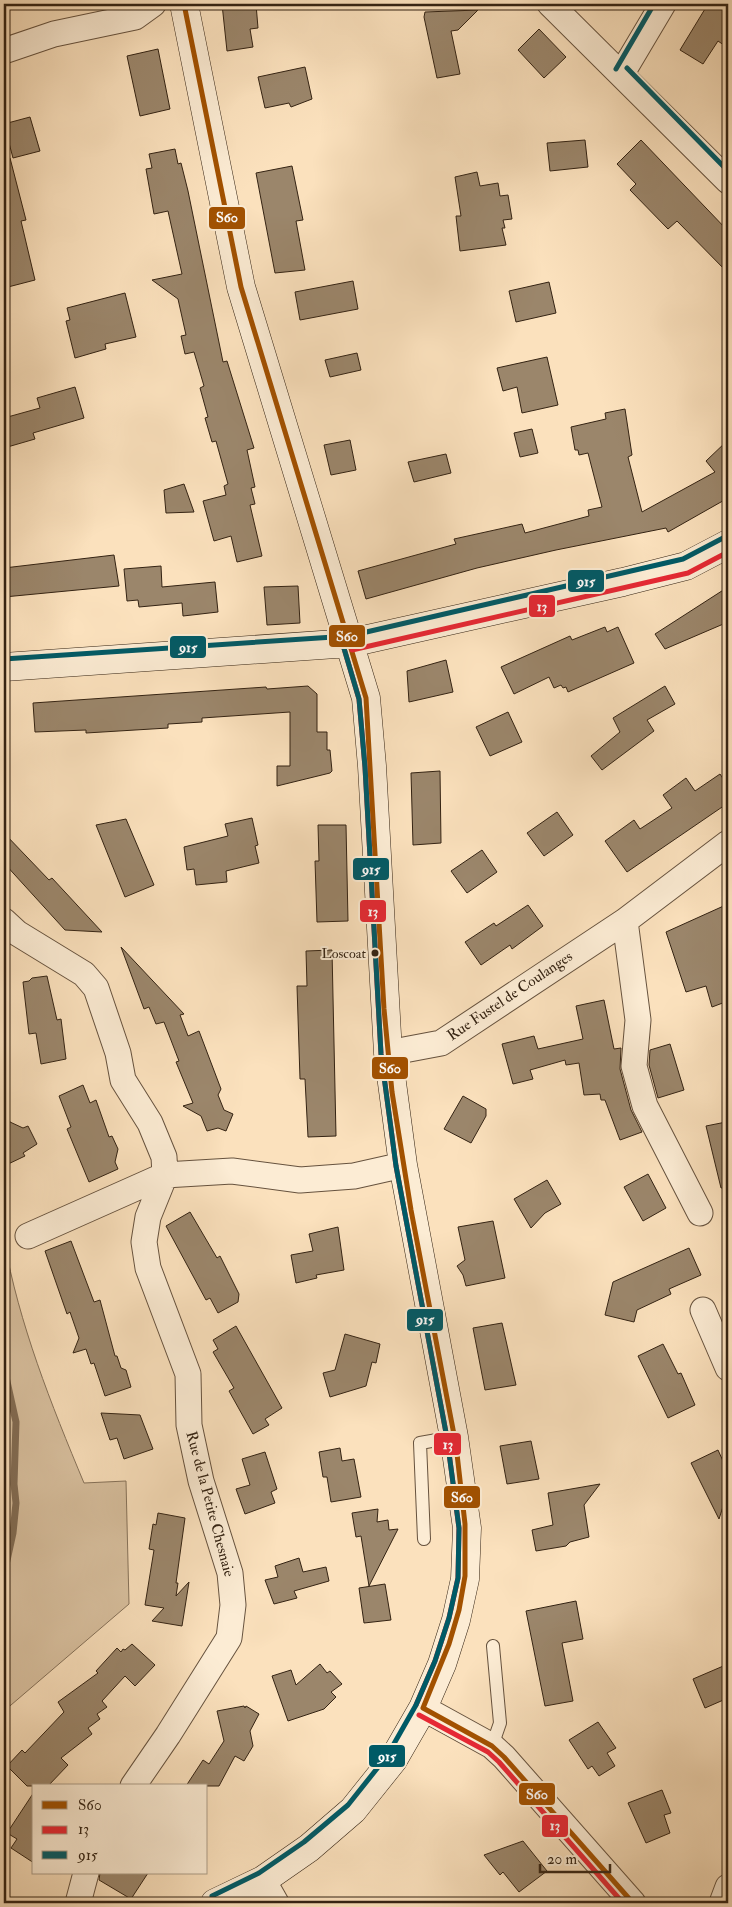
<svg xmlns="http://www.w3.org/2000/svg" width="732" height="1907" font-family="'IM FELL Double Pica',serif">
<rect width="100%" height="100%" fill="#fbe1bd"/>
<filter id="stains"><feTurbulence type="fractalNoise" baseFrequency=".004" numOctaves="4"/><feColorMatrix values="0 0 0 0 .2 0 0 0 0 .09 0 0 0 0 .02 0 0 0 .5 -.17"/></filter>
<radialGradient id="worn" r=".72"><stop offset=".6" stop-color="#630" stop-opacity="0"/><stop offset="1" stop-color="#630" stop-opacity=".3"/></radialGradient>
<!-- green -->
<path fill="#d9c1a0" stroke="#86725a" d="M4,1240C19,1324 51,1404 84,1483L126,1481L129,1604L4,1711Z"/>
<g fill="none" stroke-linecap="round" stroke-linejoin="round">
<!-- stream -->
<path stroke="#836e56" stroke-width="7" d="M4,1368L16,1422L14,1484L16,1503L13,1533L4,1574"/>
</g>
<!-- building -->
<path fill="#9b866b" stroke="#342313" d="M222,4H256L258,28L250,29L253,47L227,51Z
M708,4H728V48L718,41L703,64L680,50Z
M478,10L458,30L451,31L460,74L437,78L424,17L425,12Z
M539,29L566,57L544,78L518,50Z
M158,49L170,109L140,116L127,56Z
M305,67L312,99L291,107L289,103L265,108L258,77Z
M30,117L40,151L13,158L4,124Z
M585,140L588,167L550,171L547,143Z
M641,140L728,231V273L677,221L668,229L630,190L636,184L617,164Z
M175,149L178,164L181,163L188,191L223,362L227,361L254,448L247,450L255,487L251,488L255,504L250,505L262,556L237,562L231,536L214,541L203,501L226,495L224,486L228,484L216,441L212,442L205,418L208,417L200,388L204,386L194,352L185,354L181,336L186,335L178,299L152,280L182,274L168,211L154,214L146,169L152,168L149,154Z
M10,158L26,220L21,221L35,280L8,287L4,269V159Z
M292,166L303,220L296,221L305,270L275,273L256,173Z
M477,172L480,186L498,183L500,196L508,195L512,219L503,220L505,228H502L506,245L460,251L456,216H461L455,177Z
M353,281L358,309L300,320L295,292Z
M549,282L556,313L516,322L509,291Z
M125,293L136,337L105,344L106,349L75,358L66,321L70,320L67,308Z
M357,353L361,370L330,377L325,360Z
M547,357L558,405L522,413L517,387L503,391L497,368Z
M75,387L84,418L33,433L35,439L4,448V418L40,408L37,398Z
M625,409L632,455L628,457L642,512L715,472L706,461L728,440V498L668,532L666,528L556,550L477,568L366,599L358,571L456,544L454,539L522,524L525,533L589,516L588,510L602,507L588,453L579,455L578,450H575L571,427L606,419L605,413Z
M532,429L538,453L520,457L514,433Z
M350,440L356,470L331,475L324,445Z
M446,454L451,473L414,482L408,462Z
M184,484L194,512L166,513L164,490Z
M114,555L119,586L4,597V568Z
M161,566L162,587L215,582L218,612L183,616L182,603L139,607L138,600L127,601L124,569Z
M298,586L300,623L267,625L264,587Z
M728,587V622L665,649L655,634Z
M605,627L607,632L618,627L634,663L568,692L566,687L563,688L561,685L554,688L549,677L514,694L501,667L570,636L572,640Z
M446,660L453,692L409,702L407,671Z
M308,686L317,694V732H327V750H330L332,771L330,773L277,786V766H290V712L202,718V722L168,724V728L86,733V730L35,732L33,703L266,687L267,689Z
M665,686L675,704L647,720L654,731L602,770L591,756L620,732L613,718Z
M508,712L522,742L490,756L476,727Z
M440,771L441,843L413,845L411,773Z
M720,774L728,786V803L627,872L605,841L634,820L640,829L672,808L663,795L686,778L695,791Z
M557,812L573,835L544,856L527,833Z
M252,818L258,845L255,846L259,863L226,871L227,882L196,885L194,869L187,870L184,847L228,836L225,824Z
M126,819L154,885L125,897L96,825Z
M318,825H346L348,921L317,922L315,861H319Z
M4,833L49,880L52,878L102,932L65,930L4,863Z
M482,850L497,872L467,893L451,871Z
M728,904V1001L712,1007L706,986L686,992L666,932Z
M528,905L543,926L512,949L510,945L481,965L465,942L494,923L496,926Z
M121,947L184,1014L180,1015L188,1036L199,1031L221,1089L218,1095L224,1110L233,1114L226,1131L218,1128L207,1131L201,1116L183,1106L193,1103L176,1062L179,1061L164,1022L156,1024L149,1007L144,1009Z
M332,950L336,1136L308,1137L305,1079H300L297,986H307L306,951Z
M47,976L57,1020L61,1019L66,1059L41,1064L36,1033L29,1034L23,982L29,981L32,978Z
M604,1000L614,1049L621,1048L620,1069L631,1110L642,1132L620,1140L605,1100H601L600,1094L584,1095L579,1063L566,1065L565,1060L530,1070L533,1079L513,1084L502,1044L534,1036L538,1049L583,1039L576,1006Z
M670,1044L684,1090L658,1098L649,1065L650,1050Z
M83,1085L90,1103L96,1100L109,1137L112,1136L118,1149L115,1162L118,1169L89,1182L67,1129L71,1127L59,1096Z
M463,1096L486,1109V1116L471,1143L444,1129Z
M4,1109L10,1122L23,1128L28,1126L37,1144L23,1153L25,1156L4,1166Z
M726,1122L728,1132V1187L721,1188L706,1126Z
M648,1174L666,1208L643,1221L624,1187Z
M547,1180L561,1204L545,1213L531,1228L514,1199Z
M190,1212L217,1258L220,1256L239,1294L238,1302L218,1313L210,1298L206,1300L166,1226Z
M493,1221L505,1278L466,1286L463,1275L457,1266L465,1260L458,1227Z
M338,1227L344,1270L316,1275L317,1278L296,1283L291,1255L313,1251L309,1234Z
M71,1241L94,1302L100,1300L115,1356H117L121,1368L126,1370L131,1387L105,1396L94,1363L91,1364L86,1349L73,1353L79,1338L70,1312L67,1314L45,1251Z
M689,1248L701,1275L669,1289L671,1294L637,1310L634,1322L605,1315L613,1282Z
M502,1323L516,1385L485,1390L473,1328Z
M236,1326L282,1408L265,1419L269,1425L253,1434L229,1391L234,1388L213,1352L218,1349L213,1340Z
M345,1334L380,1344L376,1363L372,1362L366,1386L330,1397L323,1373L335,1370Z
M663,1344L678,1374L681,1373L695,1405L668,1418L638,1356Z
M101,1413L140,1415L153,1449L124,1459L117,1438L110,1440Z
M531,1441L539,1479L507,1484L500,1446Z
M340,1448L342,1461L354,1459L361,1497L331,1502L327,1477H323L319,1452Z
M718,1450L723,1461L728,1458V1491L719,1519L691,1463Z
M265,1452L277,1489L271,1492L275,1503L245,1514L236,1489L250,1485L242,1459Z
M600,1484L584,1505L589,1537L570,1542L566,1546L536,1551L532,1530L553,1525L548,1493Z
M378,1509L377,1522L388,1520L389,1530L398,1529L369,1586L361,1536L356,1537L352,1513Z
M158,1513L185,1518L176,1583H178L176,1596L189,1582L182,1626L152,1621L164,1608L145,1605L154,1550L149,1549L153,1524L156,1525Z
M299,1558L303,1572L326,1567L329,1581L294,1591L297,1598L274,1604L265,1580L278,1577L275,1566Z
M385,1584L391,1620L364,1623L359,1588Z
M576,1601L583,1639L562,1643L573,1701L545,1706L526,1611Z
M132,1644L155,1665L135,1686L125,1676L102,1701L107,1707L97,1714L100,1719L88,1728L92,1734L61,1758L68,1765L48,1786H27L7,1766L22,1750L25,1753L64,1712L58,1702L98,1673L96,1671L117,1648L121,1652L123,1649L125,1650Z
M320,1664L327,1673L330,1671L342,1684L331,1692L336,1697L324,1709L288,1721L272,1676L291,1670L296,1685Z
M728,1664V1698L705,1708L693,1679Z
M244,1706L245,1708L246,1706L259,1714L250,1731L253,1746L244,1761L235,1756L219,1786H186L203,1760L209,1764L224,1741L217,1711Z
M598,1722L616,1748L607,1753L615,1766L599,1776L592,1766L588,1769L569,1740Z
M662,1790L671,1813L664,1815L670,1833L646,1843L628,1803Z
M34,1792V1863L11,1848L17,1839L7,1833Z
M523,1841L547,1871L519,1892L503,1872L500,1875L484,1855Z
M100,1873H148L131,1899L99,1880Z"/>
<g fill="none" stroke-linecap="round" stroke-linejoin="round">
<!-- service casing -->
<g stroke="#66523e" stroke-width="14">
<path id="service" d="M424,1539L420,1443L454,1437
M492,1746L500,1723L493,1646"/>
</g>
<!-- minor casing -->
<g stroke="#66523e" stroke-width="27">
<path id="minor" d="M550,4L728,181
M4,51L54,34L135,17L153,4
M622,73L663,4
M4,921L17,933L84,974L96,988L118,1053L123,1080L150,1123L164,1157L165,1175L148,1217L144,1242L148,1268L188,1374L189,1425L201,1481L230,1573L233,1605L229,1638L168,1735L133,1786
M625,921L638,1020L634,1066L645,1106L700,1213
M388,1053L441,1043L625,921L728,843
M28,1236L165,1175L232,1171L300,1180L354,1176L403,1165
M703,1310L728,1368
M423,1708L492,1746L504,1757L633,1903
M263,1880L276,1903
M78,1903L86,1873
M722,1903L728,1887"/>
</g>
<!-- secondary casing -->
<g stroke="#342313" stroke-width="29">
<path id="secondary" d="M184,4L241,287L366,698L372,766L388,1053L403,1165L454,1437L467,1528L465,1579L456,1620L442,1664L423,1708L393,1760L353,1810L309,1848L263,1880L215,1903
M4,667L350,643L623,582L686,566L728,544"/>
</g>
<!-- service -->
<use href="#service" stroke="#fcecd4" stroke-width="12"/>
<!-- minor -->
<use href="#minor" stroke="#fcecd4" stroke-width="25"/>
<!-- secondary -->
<use href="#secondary" stroke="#fcecd4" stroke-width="28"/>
<!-- bus-1 casing -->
<g stroke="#fcecd4" stroke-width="9">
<path id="bus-1" d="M184,4L241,287L366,698L384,1009L392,1092L411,1210L456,1445L465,1524V1576L459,1610L449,1644L423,1708
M423,1708L492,1746L504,1757L633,1903"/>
</g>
<!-- bus-2 casing -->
<g stroke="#fcecd4" stroke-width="9">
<path id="bus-2" d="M343,645L359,699L365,767L381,1054L396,1166L447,1438L459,1528L458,1578L449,1618L435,1661L416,1705
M352,650L688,573L728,552
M419,1715L488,1752L499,1762L623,1903"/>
</g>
<!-- bus-3 casing -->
<g stroke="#fcecd4" stroke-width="9">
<path id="bus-3" d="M627,68L728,171
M616,69L654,4
M4,659L349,636L683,559L725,537
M212,1896L259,1873L304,1842L348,1805L387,1756L416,1705L435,1661L449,1618L458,1578L459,1528L447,1438L396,1166L381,1054L365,767L359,699L343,645"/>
</g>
<!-- bus-1 -->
<use href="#bus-1" stroke="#a25100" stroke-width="5"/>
<!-- bus-2 -->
<use href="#bus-2" stroke="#e62834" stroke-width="5"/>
<!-- bus-3 -->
<use href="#bus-3" stroke="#005a66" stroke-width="5"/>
</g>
<!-- markers -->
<circle fill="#342313" stroke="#fcecd4" stroke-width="2" cx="375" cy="953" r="4.5"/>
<g text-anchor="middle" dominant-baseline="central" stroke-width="4" stroke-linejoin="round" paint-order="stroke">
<!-- bus labels -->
<g font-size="14" fill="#342313" stroke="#fcecd4" text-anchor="end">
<text x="366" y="953">Loscoat</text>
</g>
<!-- street labels -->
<g font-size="15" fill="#342313" stroke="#fcecd4">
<text transform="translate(510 996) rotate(-34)">Rue Fustel de Coulanges</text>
<text transform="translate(210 1504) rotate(75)">Rue de la Petite Chesnaie</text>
</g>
</g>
<g stroke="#fcecd4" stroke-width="2">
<rect x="208" y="206" width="38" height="24" rx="5" fill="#a25100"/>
<rect x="567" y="569" width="38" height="24" rx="5" fill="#005a66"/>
<rect x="528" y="594" width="28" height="24" rx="5" fill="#e62834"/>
<rect x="328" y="624" width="38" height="24" rx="5" fill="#a25100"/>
<rect x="169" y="635" width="38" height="24" rx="5" fill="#005a66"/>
<rect x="352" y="857" width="38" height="24" rx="5" fill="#005a66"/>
<rect x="359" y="899" width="28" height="24" rx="5" fill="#e62834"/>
<rect x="371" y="1056" width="38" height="24" rx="5" fill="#a25100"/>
<rect x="406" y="1308" width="38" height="24" rx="5" fill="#005a66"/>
<rect x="433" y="1432" width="29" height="24" rx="5" fill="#e62834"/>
<rect x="443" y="1485" width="38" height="24" rx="5" fill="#a25100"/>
<rect x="368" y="1744" width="38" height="24" rx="5" fill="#005a66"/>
<rect x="518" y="1782" width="38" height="24" rx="5" fill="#a25100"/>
<rect x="541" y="1814" width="28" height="24" rx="5" fill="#e62834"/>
</g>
<g font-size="14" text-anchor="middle" font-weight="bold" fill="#fff">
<text x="227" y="222">S60</text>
<text x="586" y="586">915</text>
<text x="542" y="611">13</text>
<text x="347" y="641">S60</text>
<text x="188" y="652">915</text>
<text x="371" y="874">915</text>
<text x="373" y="916">13</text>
<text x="390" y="1073">S60</text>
<text x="425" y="1324">915</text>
<text x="448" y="1449">13</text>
<text x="462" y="1502">S60</text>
<text x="387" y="1761">915</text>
<text x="537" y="1799">S60</text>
<text x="555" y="1830">13</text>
</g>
<!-- margin -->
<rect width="732" height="1907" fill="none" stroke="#fbe1bd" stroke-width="20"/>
<rect x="5" y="5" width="722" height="1897" fill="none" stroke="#342313" stroke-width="2.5"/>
<rect x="10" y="10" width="712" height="1887" fill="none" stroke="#342313"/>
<!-- legend -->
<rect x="32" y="1784" width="175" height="90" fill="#fcecd4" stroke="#ac9c87"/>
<rect x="42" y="1801" width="25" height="8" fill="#a25100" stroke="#ac9c87"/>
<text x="78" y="1810" font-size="15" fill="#342313">S60</text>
<rect x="42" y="1826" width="25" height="8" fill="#e62834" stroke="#ac9c87"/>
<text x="78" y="1834" font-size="15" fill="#342313">13</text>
<rect x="42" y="1851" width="25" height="8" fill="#005a66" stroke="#ac9c87"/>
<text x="78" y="1860" font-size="15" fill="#342313">915</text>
<!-- scale -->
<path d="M540 1864v8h70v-8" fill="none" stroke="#342313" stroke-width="2.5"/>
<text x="547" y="1864" font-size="15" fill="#342313" stroke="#fcecd4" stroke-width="4" paint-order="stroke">20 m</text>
<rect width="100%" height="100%" filter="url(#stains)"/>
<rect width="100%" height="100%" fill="url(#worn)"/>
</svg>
